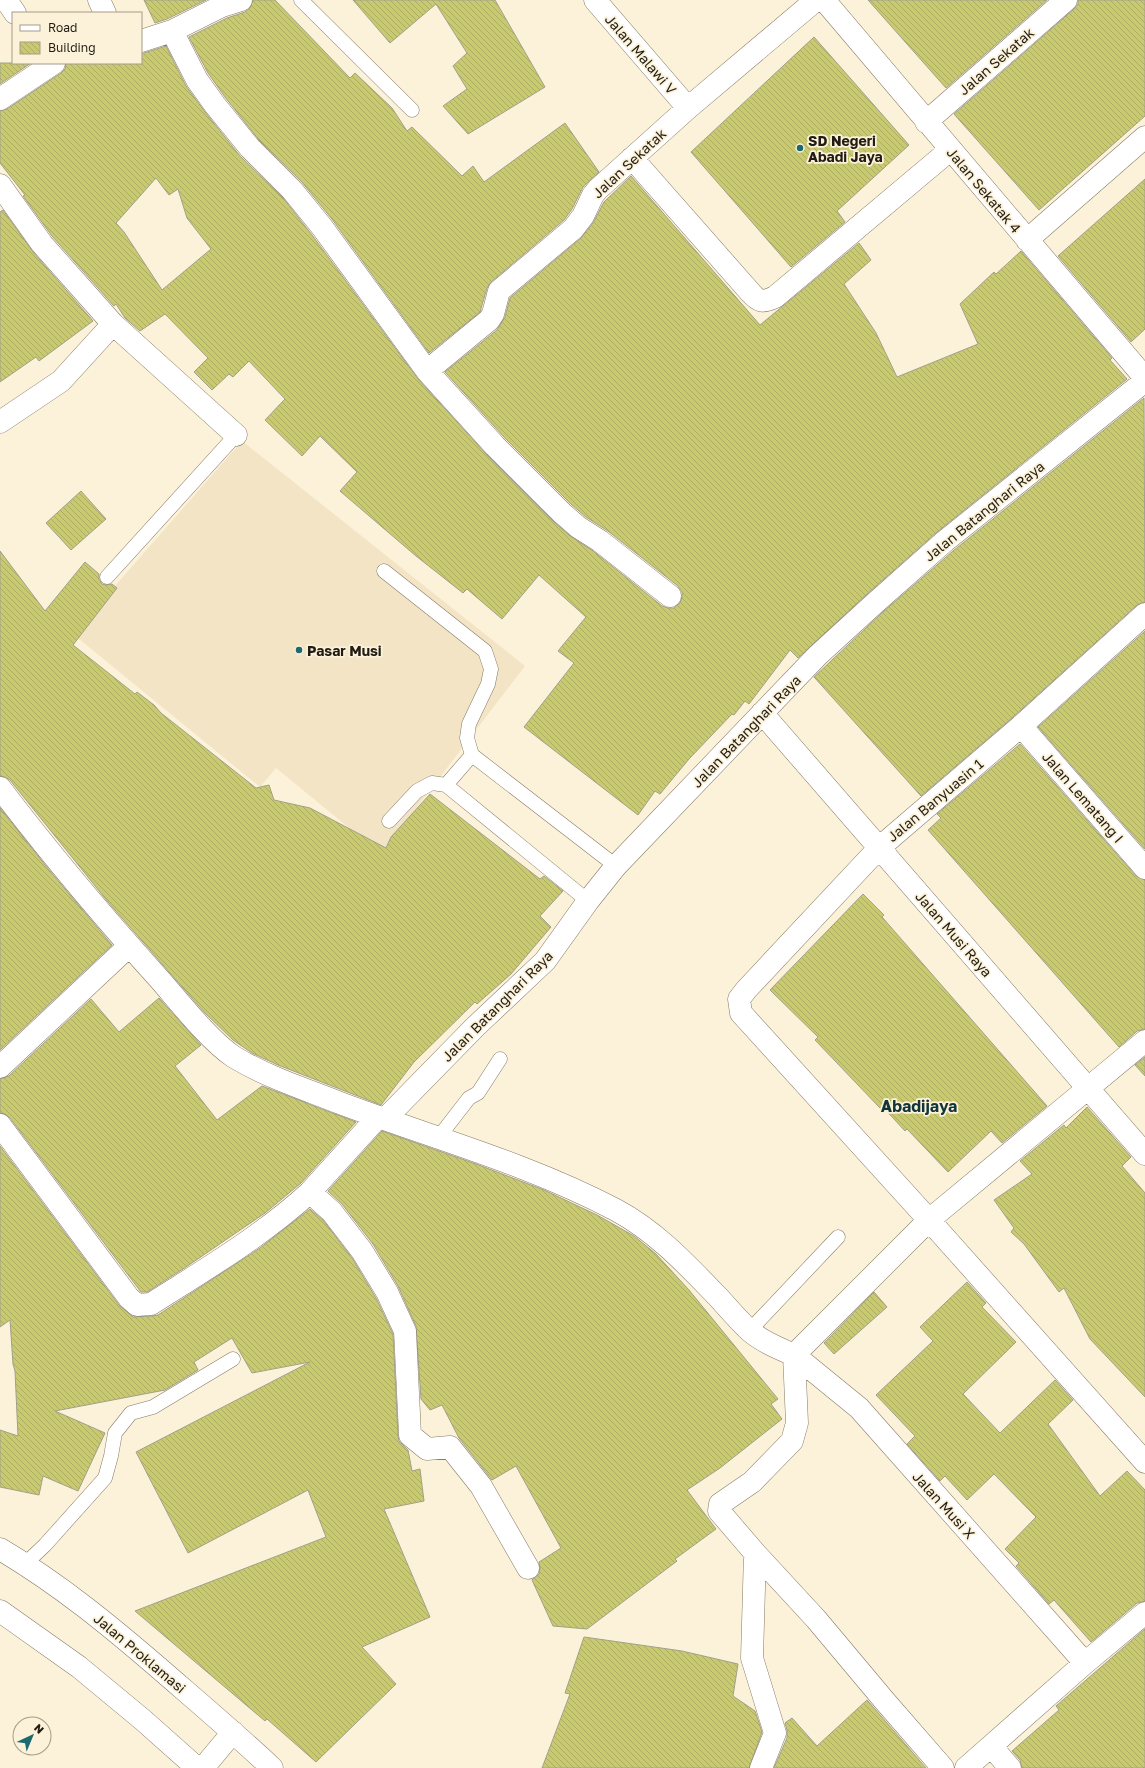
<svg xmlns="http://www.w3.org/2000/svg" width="1145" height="1768" font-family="'Golos Text',sans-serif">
<defs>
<pattern id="building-back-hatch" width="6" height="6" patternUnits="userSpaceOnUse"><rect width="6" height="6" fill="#c9ca70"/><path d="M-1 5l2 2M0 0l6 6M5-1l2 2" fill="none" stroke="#acad60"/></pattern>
</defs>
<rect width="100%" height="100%" fill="#fcf1d9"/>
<!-- built -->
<path fill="#f2e4c5" d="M242,441L525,666L381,854L276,768L260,787L73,634Z"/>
<!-- building -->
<path fill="url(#building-back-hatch)" stroke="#a0a189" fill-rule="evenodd" d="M144,0H206L167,19L155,23Z
M253,0H275L350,78L355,73L392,108L407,131L412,127L462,176L473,166L484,182L565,123L599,172L583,187L572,209L564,220L491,282L487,288L480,312L429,353L332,219L301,181L259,140L225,97L208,73L189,37L227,18L245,12L250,8Z
M353,0H495L545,87L468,134L443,106L467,89L453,66L467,53L436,4L390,43Z
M868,0H1047L946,88Z
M1078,0H1145V116L1039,210L954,114L1074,9L1078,4Z
M814,37L909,145L837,211L845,222L791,267L691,152Z
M166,46L186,86L205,112L240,156L283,198L312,235L418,379L486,454L554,522L570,536L593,551L662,606L668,608H674L680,603L682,597V592L678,586L608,531L586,517L571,504L504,437L445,372L497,330L505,317L510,298L581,238L593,223L604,202L631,176L760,325L859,243L871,260L844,284L876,333L897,377L978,344L960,304L994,272L996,274L1021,251L1112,358L1110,360L1127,379L937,532L867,594L798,658L790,650L749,704L745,701L734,715L732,714L689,759L660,794L655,791L638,815L524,727L574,663L558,651L586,617L539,575L502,619L467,589L463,593L416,556L340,491L357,472L320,436L302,456L265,420L285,399L249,361L233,377L229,374L212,390L194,372L208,358L165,314L140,331L125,318L116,304L114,306L52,236L23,196L25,195L0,163V111L7,109L61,73L65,69L66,63H141V55L144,53ZM156,178L169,195L178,189L187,218L211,249L162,290L124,232L116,223Z
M0,63H31L0,84Z
M1145,179V329L1131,342L1058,256Z
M3,210L33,252L93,321L39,361L36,357L0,382V212Z
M1144,398L1145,602L1137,605L1013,717L921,796L814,677L883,612L953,551Z
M81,491L106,519L71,550L46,523Z
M0,551L45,611L85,562L99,574V579L102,584L106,585L112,584L117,588L73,645L135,694L137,692L154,705L161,713L256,788L269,785L274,800L310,808L386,848L391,837L430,794L540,879L544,876L563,891L540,916L551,927L511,974L477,1004L475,1002L414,1062L381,1105L278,1065L252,1053L233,1040L205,1013L108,902L10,780L5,777L0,776Z
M1145,631V849L1038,727Z
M1020,744L1136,876L1145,880V1029L1137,1031L1119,1047L928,830L941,818L937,814Z
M0,808L49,870L112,945L0,1050Z
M863,894L884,915L882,917L1047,1106L1002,1143L991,1131L948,1172L907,1129L905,1131L882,1106L880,1108L815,1040L818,1037L770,990Z
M159,998L201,1045L175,1066L217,1120L262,1086L356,1122L301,1183L265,1213L186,1267L147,1292H141L10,1118L5,1114L0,1113V1079L9,1076L91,999L119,1032Z
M1145,1057V1076L1135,1065Z
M1087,1107L1131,1157L1122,1166L1145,1193V1397L1090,1339L1064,1288L1059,1292L1024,1244L1011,1232L1014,1228L994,1200L1032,1174L1020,1161L1064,1125L1066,1128Z
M382,1131L476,1164L544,1190L597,1215L634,1236L656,1254L689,1290L778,1399L771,1404L782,1419L720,1468L687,1490L716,1529L675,1559L677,1561L587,1629L553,1626L532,1580L539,1574L540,1568L539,1562L561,1548L516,1466L492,1480L459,1438L442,1405L430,1410L421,1399L416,1326L398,1286L373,1244L342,1204L328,1191Z
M0,1146L119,1305L133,1317L152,1316L158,1315L260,1248L310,1209L323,1220L352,1258L376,1298L393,1334L398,1436L399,1441L408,1450L412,1471L420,1469L424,1501L384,1509L430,1617L362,1647L396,1684L316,1762L267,1719L265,1721L135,1611L326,1537L308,1490L188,1553L136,1452L310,1362L252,1373L232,1338L194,1362L198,1370L165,1390L55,1411L105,1433L78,1491L43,1476L39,1495L0,1487V1430L18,1436L15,1371L13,1364L10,1320L0,1327Z
M967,1282L986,1303L982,1307L1016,1342L963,1394L1000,1433L1055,1380L1073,1400L1048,1424L1100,1496L1127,1471L1145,1490V1601L1137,1603L1091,1642L1054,1600L1049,1604L1016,1566L1019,1563L1005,1549L1036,1517L994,1474L967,1500L945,1476L940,1481L907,1444L915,1436L876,1395L933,1341L920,1327Z
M874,1292L887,1307L834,1354L824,1343Z
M1145,1629V1768H1022L1020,1760L1012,1751L1059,1710L1056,1706Z
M584,1637L682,1651L738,1664L733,1696L755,1711L762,1732L749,1768H542L570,1694L565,1693Z
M867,1700L926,1768H774L787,1738V1730L785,1723L792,1718L817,1746Z"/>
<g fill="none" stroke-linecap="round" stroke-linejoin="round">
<!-- service casing -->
<g stroke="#857b66" stroke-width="15">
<path id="service" d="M301,0L412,110
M384,571L485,651L491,669L488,684L469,724L467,738L472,755L616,866
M107,577L236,435
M446,785L472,755
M389,821L417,791L432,783L446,785L588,901
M438,1138L469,1098L478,1093L500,1059
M750,1330L838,1237
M25,1564L45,1545L105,1478L111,1456L115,1433L131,1413L153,1407L233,1359"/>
</g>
<!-- minor casing -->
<g stroke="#857b66" stroke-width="23">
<path id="minor" d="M6,0L15,13
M99,0L105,13
M595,0L688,108
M824,0L1145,378
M172,31L197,80L215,105L250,148L292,190L322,227L427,371L495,446L562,513L578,527L600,541L670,596
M141,41L172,31L222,6L241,0
M0,99L54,63
M926,122L1066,0
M632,158L750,292C759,302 762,303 775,297L950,150
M0,185L42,244L113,324L61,381L0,422
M1027,240L1145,137
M113,324L236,435
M427,371L489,320L493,314L499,291L573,229L583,216L593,195L598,189L688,108L816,0
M1145,614L1021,726L879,848L746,990L739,999L741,1013L929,1220L1145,1462
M762,713L1145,1154
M1021,726L1145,868
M0,788C51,855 105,919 161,981C181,1004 210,1041 234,1057C267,1077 305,1089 340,1103C433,1138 529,1164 616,1210C657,1232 687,1265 719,1298C729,1309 739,1321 750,1331C763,1342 778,1348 794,1355L929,1220L1145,1041
M0,1067L129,946
M385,1119L475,1027L545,961L588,901L616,866L817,656L875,603L945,541L1145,381
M0,1125L129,1298L137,1305L151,1304C206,1269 262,1236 310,1192L378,1117
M310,1192L332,1212L362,1251L387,1292L405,1331L410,1435L427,1449L450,1447L481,1486L528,1568
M794,1355L859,1408L1085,1663
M755,1553L816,1619L883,1699L943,1768
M991,1746L1010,1768
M761,1768L775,1733L752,1658L755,1553L719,1511L720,1504L752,1482L792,1441L797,1423L794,1355
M966,1768L1085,1663L1145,1613"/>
</g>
<!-- tertiary casing -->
<g stroke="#857b66" stroke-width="23">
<path id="tertiary" d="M0,1549C59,1584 109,1625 160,1669C198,1702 236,1734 272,1768
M0,1611L79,1667L143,1720L197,1768
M203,1768L233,1732"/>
</g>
<!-- service -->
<use href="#service" stroke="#fff" stroke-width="14"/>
<!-- minor -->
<use href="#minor" stroke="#fff" stroke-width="22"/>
<!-- tertiary -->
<use href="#tertiary" stroke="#fff" stroke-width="22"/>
</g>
<!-- markers -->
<g fill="#1c696f" stroke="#fcf1d9" stroke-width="1.5">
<circle cx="800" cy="148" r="4"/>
<circle cx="299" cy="650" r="4"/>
</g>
<g text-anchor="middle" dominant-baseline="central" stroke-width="3.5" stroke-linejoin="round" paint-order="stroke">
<!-- street labels -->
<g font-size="14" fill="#211d14" stroke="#fcf1d9">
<text transform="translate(641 54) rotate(49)">Jalan Malawi V</text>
<text transform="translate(996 61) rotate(-41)">Jalan Sekatak</text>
<text transform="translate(629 163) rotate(-43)">Jalan Sekatak</text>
<text transform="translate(984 190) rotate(50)">Jalan Sekatak 4</text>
<text transform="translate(984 511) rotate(-39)">Jalan Batanghari Raya</text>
<text transform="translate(746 731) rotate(-46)">Jalan Batanghari Raya</text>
<text transform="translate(1083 797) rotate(49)">Jalan Lematang I</text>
<text transform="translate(935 800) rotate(-40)">Jalan Banyuasin 1</text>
<text transform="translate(954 934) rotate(49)">Jalan Musi Raya</text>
<text transform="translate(497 1006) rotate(-45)">Jalan Batanghari Raya</text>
<text transform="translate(944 1505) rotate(48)">Jalan Musi X</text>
<text transform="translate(140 1653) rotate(40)">Jalan Proklamasi</text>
</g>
<!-- poi labels -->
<g font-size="14" font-weight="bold" fill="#211d14" stroke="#fcf1d9" text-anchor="start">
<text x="808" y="140">SD Negeri<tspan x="808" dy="16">Abadi Jaya</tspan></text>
<text x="307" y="650">Pasar Musi</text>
</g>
<!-- quarter labels -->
<g font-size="16" font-weight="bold" fill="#123538" stroke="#fcf1d9">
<text x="919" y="1106">Abadijaya</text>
</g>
</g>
<!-- legend -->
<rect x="12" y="12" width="130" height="52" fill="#fcf1d9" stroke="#a49c8a"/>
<rect x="20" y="25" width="20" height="6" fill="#ffffff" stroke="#a49c8a"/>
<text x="48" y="32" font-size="12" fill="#211d14">Road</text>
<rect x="20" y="42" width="20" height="12" fill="url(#building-back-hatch)" stroke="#a49c8a"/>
<text x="48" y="52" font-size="12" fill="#211d14">Building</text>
<!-- north arrow -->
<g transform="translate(32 1736) rotate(44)"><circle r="19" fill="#fcf1d9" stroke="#a49c8a"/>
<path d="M0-3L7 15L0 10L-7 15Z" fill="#1c696f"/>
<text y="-6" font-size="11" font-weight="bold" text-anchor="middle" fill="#211d14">N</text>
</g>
</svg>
